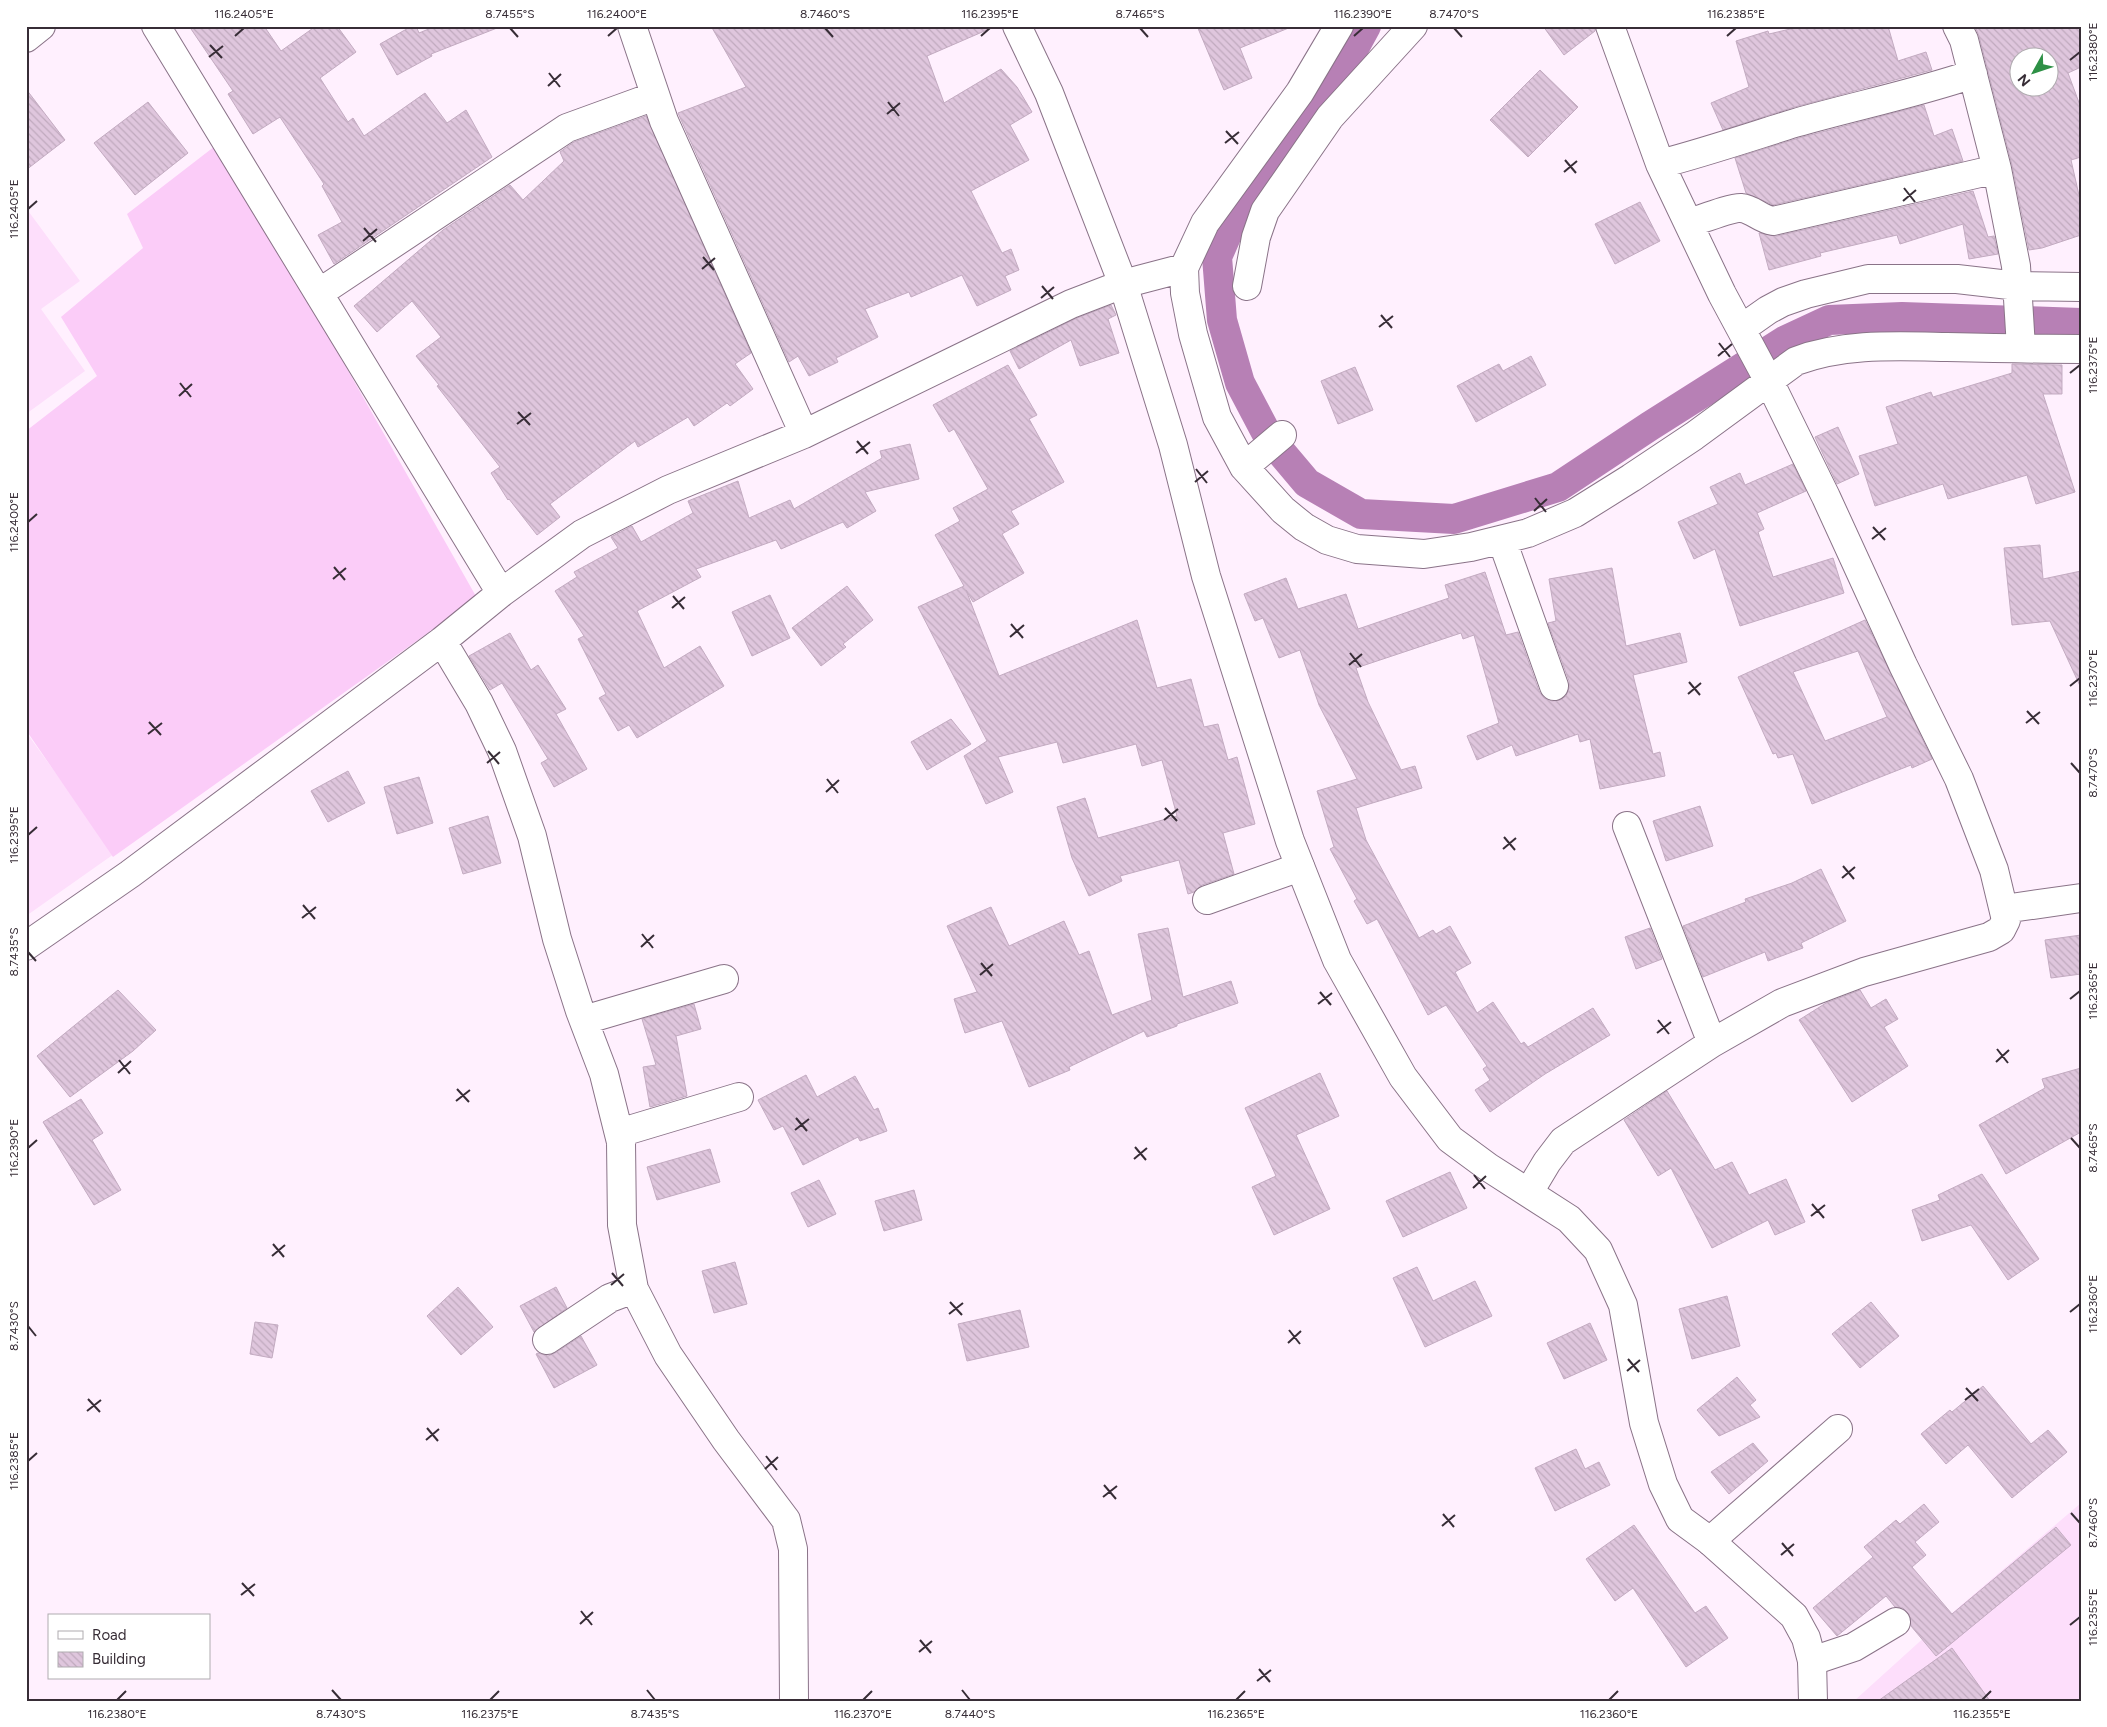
<svg xmlns="http://www.w3.org/2000/svg" width="2107" height="1727" font-family="Figtree,sans-serif">
<defs>
<pattern id="building-back-hatch" width="6" height="6" patternUnits="userSpaceOnUse" patternTransform="scale(1.25)"><rect width="6" height="6" fill="#dfc6dd"/><path d="M-1 5l2 2M0 0l6 6M5-1l2 2" fill="none" stroke="#c0aabe"/></pattern>
</defs>
<rect width="100%" height="100%" fill="#fff0fe"/>
<!-- built -->
<path fill="#fddefb" d="M26,208L80,281L41,309L85,371L26,414Z
M26,732L114,854L26,916Z
M2081,1503V1701H1854L1938,1625Z"/>
<!-- pitch -->
<path fill="#fbccf8" d="M219,143L477,598L113,857L26,730V431L97,376L61,317L143,248L127,214Z"/>
<g fill="none" stroke-linecap="round" stroke-linejoin="round">
<!-- canal -->
<path stroke="#b780b5" stroke-width="30" d="M1366,26L1347,61L1238,209L1217,257L1222,320L1240,383L1269,438L1307,483L1361,514L1454,519L1558,487L1650,426L1786,340L1829,320L1902,317L2081,323"/>
</g>
<!-- building -->
<path fill="url(#building-back-hatch)" stroke="#c3abc1" fill-rule="evenodd" d="M189,26H264L281,51L316,26H337L356,52L320,78L348,122L353,118L364,136L425,93L447,123L466,110L492,157L334,264L318,235L342,222L322,186L324,184L280,117L253,134L228,94L233,91Z
M412,26H416L419,33L436,26H497V28L431,54L432,56L397,75L380,44Z
M711,26H996L927,56L944,103L1001,69L1017,87L1032,112L1010,125L1029,160L971,191L1002,253L1011,249L1019,270L1005,276L1011,290L977,306L962,275L911,297L909,292L865,309L878,337L836,358L838,362L809,376L798,356L789,362L678,113L746,87Z
M1197,26H1291V27L1240,48L1252,78L1224,90Z
M1543,26H1595V31L1564,55Z
M1803,26H1888L1898,61L1926,52L1932,70L1791,108L1723,130L1711,103L1749,87L1736,41L1768,31L1769,34Z
M1975,26H2081V67L2068,73L2081,108V157L2071,160L2081,204V235L2042,248L2029,250L2012,165L1979,36ZM2020,58H2050V88H2020Z
M1540,70L1578,107L1528,157L1490,120Z
M26,89L65,140L26,170Z
M148,102L188,153L135,195L94,143Z
M1924,105L1934,136L1952,129L1963,161L1773,205L1746,193L1735,158L1799,138Z
M646,116L751,353L735,364L753,389L730,406L727,403L694,426L688,417L638,447L635,441L550,504L560,517L537,535L509,499L508,500L491,473L500,467L437,386L439,385L416,356L441,337L412,301L377,332L354,306L443,230L510,185L523,200L564,161L560,152L574,142Z
M1973,191L1988,237L1994,236L1998,254L1969,259L1963,224L1900,244L1897,235L1820,253L1821,256L1769,270L1759,233L1777,236Z
M1640,202L1660,241L1615,264L1595,224Z
M1111,305L1116,315L1108,319L1119,353L1080,366L1071,340L1019,369L1010,351L1077,318Z
M1531,356L1546,385L1476,422L1457,386L1499,364L1503,371Z
M2012,364L2062,365V394H2043L2075,492L2036,504L2027,475L1948,499L1943,484L1875,506L1859,456L1898,444L1886,407L1931,392L1933,397L2012,373Z
M1008,365L1037,415L1029,419L1064,482L1011,511L1019,524L1002,534L1024,573L973,602L966,590L999,676L1137,620L1157,688L1191,679L1204,727L1218,724L1228,760L1237,757L1255,824L1223,833L1234,874L1202,885L1194,892L1188,894L1179,860L1120,876L1122,881L1089,896L1072,858L1057,807L1085,798L1098,838L1177,816L1162,760L1142,766L1136,744L1063,763L1057,742L998,757L1013,792L986,804L964,756L987,741L918,607L964,586L935,535L960,521L953,508L988,489L954,429L949,432L933,405Z
M1355,367L1373,410L1338,424L1321,381Z
M1838,427L1859,474L1837,484L1815,437Z
M910,444L919,479L865,492L876,511L847,528L843,522L781,549L776,540L696,569L701,577L637,611L664,668L700,646L724,686L637,738L629,725L618,731L599,698L606,694L578,639L584,636L555,591L577,577L574,572L618,548L611,537L632,526L641,542L693,513L688,501L738,481L749,518L790,500L794,509L882,458L880,451Z
M1793,464L1806,491L1757,513L1764,529L1758,532L1773,577L1833,558L1844,593L1740,626L1715,549L1694,559L1678,522L1718,504L1710,487L1740,473L1745,485Z
M2040,545L2043,579L2081,571V688L2050,621L2012,625L2004,548Z
M1612,568L1626,646L1680,633L1687,662L1633,675L1653,754L1660,752L1665,776L1600,789L1590,739L1580,742L1578,734L1516,756L1512,745L1477,760L1467,736L1499,723L1474,635L1463,639L1461,633L1356,668L1368,702L1401,770L1415,766L1422,788L1356,808L1366,840L1419,938L1433,930L1436,934L1450,926L1471,963L1455,972L1477,1013L1493,1002L1521,1044L1524,1042L1528,1047L1593,1008L1610,1035L1545,1074L1490,1112L1475,1090L1490,1080L1483,1069L1487,1066L1446,1005L1428,1015L1377,919L1367,924L1354,901L1357,899L1330,849L1334,847L1317,791L1357,779L1319,705L1300,650L1279,658L1263,618L1255,621L1244,594L1286,578L1298,609L1346,594L1358,629L1449,598L1445,585L1485,572L1506,635L1518,632L1539,691L1544,698L1552,701L1560,700L1566,696L1569,688V681L1548,623L1556,621L1549,579Z
M847,586L873,620L843,644L846,647L821,666L792,628Z
M770,595L790,638L752,656L732,612Z
M1865,620L1932,759L1912,768L1911,765L1812,804L1793,754L1778,758L1776,753L1773,754L1738,677ZM1858,651L1887,717L1825,741L1793,672Z
M510,633L531,670L538,665L566,709L556,714L587,769L554,787L541,763L548,759L502,683L490,690L469,656Z
M951,719L971,744L927,770L911,742Z
M348,771L365,803L328,822L311,791Z
M419,777L433,823L397,834L384,787Z
M1700,806L1713,846L1666,861L1653,821Z
M488,816L501,863L463,874L449,828Z
M1821,869L1846,921L1801,943L1803,948L1768,961L1765,952L1703,977L1683,926L1746,902L1745,899L1792,883Z
M991,907L1009,946L1064,921L1079,955L1089,951L1112,1015L1152,1000L1138,934L1168,928L1183,997L1231,981L1238,1003L1177,1024V1026L1147,1037L1144,1031L1069,1067L1070,1070L1029,1087L1002,1021L965,1033L954,999L977,992L947,926Z
M1650,928L1662,959L1636,969L1625,937Z
M2081,935V974L2051,978L2045,940Z
M118,990L156,1030L133,1051L70,1097L37,1056Z
M1860,990L1871,1008L1886,999L1898,1019L1884,1027L1908,1066L1852,1102L1799,1020L1826,1003Z
M694,1004L701,1029L676,1036L687,1096L650,1107L643,1067L656,1065L642,1019Z
M2081,1068V1132L2006,1174L1979,1125L2045,1088L2042,1079Z
M1320,1073L1339,1116L1296,1135L1330,1209L1274,1235L1252,1187L1276,1176L1245,1108Z
M806,1075L817,1097L855,1076L874,1110L878,1108L887,1131L860,1141L858,1137L803,1165L783,1126L774,1130L758,1100Z
M1667,1091L1715,1170L1732,1162L1749,1195L1786,1179L1805,1222L1775,1235L1768,1220L1712,1248L1671,1168L1658,1176L1624,1120Z
M81,1099L103,1133L92,1140L121,1190L94,1205L43,1122Z
M710,1149L720,1182L657,1200L647,1167Z
M1450,1172L1467,1208L1403,1237L1386,1201Z
M1982,1174L2039,1259L2008,1280L1971,1225L1922,1241L1912,1210L1940,1200L1938,1195Z
M819,1180L836,1214L808,1227L791,1193Z
M914,1190L922,1220L884,1231L875,1201Z
M735,1262L747,1304L714,1313L702,1271Z
M1417,1267L1433,1301L1475,1281L1492,1316L1425,1347L1393,1278Z
M458,1287L493,1327L461,1355L427,1316Z
M556,1287L567,1308L534,1332L520,1306Z
M1727,1296L1740,1346L1692,1359L1679,1309Z
M1871,1302L1899,1336L1860,1368L1832,1334Z
M1020,1310L1029,1347L967,1361L958,1324Z
M255,1322L278,1325L272,1358L250,1354Z
M1590,1323L1607,1360L1564,1379L1547,1343Z
M581,1336L597,1365L554,1388L536,1354L538,1353L548,1356L555,1353Z
M1737,1377L1756,1400L1750,1405L1760,1417L1719,1436L1697,1410Z
M1983,1386L2031,1444L2048,1430L2067,1452L2012,1498L1968,1445L1946,1464L1921,1434L1950,1410L1952,1412Z
M1753,1443L1768,1461L1729,1494L1711,1472Z
M1576,1449L1585,1469L1599,1462L1610,1485L1555,1511L1535,1468Z
M1924,1504L1939,1522L1915,1542L1926,1555L1912,1567L1952,1614L2056,1527L2071,1545L1936,1656L1911,1626L1909,1614L1903,1608L1895,1607L1886,1596L1837,1636L1813,1608L1873,1557L1864,1547L1896,1520L1900,1524Z
M1634,1525L1695,1613L1706,1606L1728,1638L1686,1667L1633,1588L1615,1601L1586,1559Z
M1952,1648L1990,1701H1878Z"/>
<g fill="none" stroke-linecap="round" stroke-linejoin="round">
<!-- minor casing -->
<g stroke="#8a7388" stroke-width="30">
<path id="minor" d="M632,26L664,121L804,434
M1339,26L1300,92L1205,223L1184,268L1185,293L1193,334L1217,417L1244,467L1283,510L1304,527L1327,540L1357,549L1424,554L1471,547L1528,533L1575,513L1631,478L1694,436L1796,361C1844,343 1896,346 1947,347C1991,348 2036,349 2081,349
M1957,26L1964,40L1997,169L2016,266L2021,348
M1660,164C1706,152 1750,137 1795,123C1854,106 1914,94 1973,74
M1689,223C1699,220 1733,207 1741,208C1753,209 1760,219 1773,221L1997,169
M1247,286L1256,237L1265,211L1330,117L1413,26
M319,293L567,128L655,96
M1741,329L1768,310L1783,302L1806,294L1868,279H1957L2018,286L2081,287
M1244,467L1282,435
M1502,540L1554,686
M501,593L582,534L668,490L804,434L1071,304L1123,284L1184,268
M442,641L479,703L502,751L532,836L557,939L580,1011L604,1074L621,1142L622,1225L634,1289L668,1355L726,1440L786,1520L793,1549L794,1701
M1627,826L1712,1043
M1207,900L1300,867
M2004,909L2081,898
M26,946L130,874L442,641L501,593L156,26
M584,1020L724,979
M619,1133L739,1097
M1529,1192L1547,1162L1563,1141L1712,1043L1782,1003L1864,972L1989,937L2001,930L2006,920L1994,870L1959,779L1903,665L1826,497L1772,387L1722,294L1660,164L1610,26
M547,1340L610,1298L634,1289
M1710,1541L1838,1429
M1812,1661L1854,1647L1896,1622"/>
</g>
<!-- tertiary casing -->
<g stroke="#8a7388" stroke-width="30">
<path id="tertiary" d="M1017,26L1049,93L1123,284L1173,445L1206,576L1290,841L1337,960L1403,1077L1450,1139L1488,1167L1569,1219L1598,1250L1623,1305L1644,1423L1663,1484L1680,1519L1710,1541L1794,1616L1806,1638L1812,1661L1813,1701"/>
</g>
<!-- secondary casing -->
<g stroke="#8a7388" stroke-width="30">
<path id="secondary" d="M26,38L41,26"/>
</g>
<!-- minor -->
<use href="#minor" stroke="#fff" stroke-width="28"/>
<!-- tertiary -->
<use href="#tertiary" stroke="#fff" stroke-width="28"/>
<!-- secondary -->
<use href="#secondary" stroke="#fff" stroke-width="28"/>
</g>
<!-- ticks -->
<path fill="none" stroke="#372d36" stroke-width="2" d="M510,28L518,37M825,28L833,37M1140,28L1148,37M1454,28L1462,37M235,36L244,28M608,36L617,28M981,36L990,28M1354,36L1363,28M1727,36L1736,28M210,45L222,58M209,57L223,46M2070,60L2080,52M549,73L560,87M548,86L561,74M888,102L899,116M887,114L900,103M1226,131L1238,144M1225,143L1239,132M1565,160L1576,173M1564,172L1577,161M1904,188L1915,202M1903,201L1916,190M28,209L37,201M364,228L376,242M363,241L377,229M703,257L714,270M702,269L715,258M1042,286L1053,299M1041,298L1054,287M1381,315L1392,328M1379,327L1393,316M1719,343L1730,357M1718,356L1732,344M2070,373L2080,365M180,383L191,397M179,396L192,384M518,412L530,425M517,424L531,413M857,441L868,454M856,453L870,442M1196,469L1207,483M1195,482L1208,471M1535,498L1546,512M1534,511L1547,499M28,522L37,514M1873,527L1885,540M1872,539L1886,528M334,567L345,580M333,579L346,568M673,596L684,609M672,608L685,597M1011,624L1023,638M1010,637L1024,625M1350,653L1361,667M1349,665L1362,654M1689,682L1700,695M2070,686L2080,678M1688,694L1701,683M2027,711L2039,724M149,722L161,735M2026,723L2040,712M148,734L162,723M488,751L499,764M487,763L500,752M2071,763L2080,773M827,779L838,793M826,792L839,780M1165,808L1177,821M1164,820L1178,809M28,835L37,827M1504,837L1515,850M1503,849L1516,838M1843,866L1854,879M1842,878L1855,867M303,905L315,919M302,918L316,907M642,934L653,948M641,947L654,935M28,952L36,961M981,963L992,976M980,975L993,964M1320,992L1331,1005M2070,999L2080,991M1318,1004L1332,993M1658,1020L1669,1034M1657,1033L1671,1022M1997,1049L2008,1063M119,1060L130,1074M1996,1062L2009,1050M118,1073L131,1061M457,1089L469,1102M456,1101L470,1090M796,1118L807,1131M795,1130L809,1119M2071,1138L2080,1148M1135,1147L1146,1160M28,1148L37,1140M1134,1159L1147,1148M1474,1175L1485,1189M1473,1188L1486,1176M1812,1204L1824,1218M1811,1216L1825,1205M273,1244L284,1257M272,1256L285,1245M612,1273L623,1286M611,1285L624,1274M950,1302L962,1315M2070,1312L2080,1304M949,1314L963,1303M28,1326L36,1336M1289,1330L1300,1344M1288,1343L1301,1331M1628,1359L1639,1372M1627,1371L1640,1360M1966,1388L1978,1401M88,1399L100,1412M1965,1400L1979,1389M87,1411L101,1400M427,1428L438,1441M426,1440L439,1429M766,1456L777,1470M28,1461L37,1453M765,1469L778,1457M1104,1485L1116,1499M1103,1497L1117,1486M2071,1513L2080,1523M1443,1514L1454,1527M1442,1526L1455,1515M1782,1543L1793,1556M1781,1555L1794,1544M242,1583L254,1596M241,1595L255,1584M581,1611L592,1625M580,1624L593,1612M2070,1625L2080,1617M920,1640L931,1653M919,1652L932,1641M1259,1669L1270,1682M1257,1681L1271,1670M332,1690L341,1700M647,1690L655,1700M962,1690L970,1700M117,1700L126,1691M490,1700L499,1691M863,1700L872,1691M1236,1700L1245,1691M1609,1700L1618,1691M1982,1700L1991,1691"/>
<!-- border -->
<rect width="2107" height="1727" fill="none" stroke="#ffffff" stroke-width="55"/>
<!-- legend -->
<rect x="48" y="1614" width="162" height="65" fill="#ffffff" stroke="#afabaf"/>
<rect x="58" y="1631" width="25" height="8" fill="#ffffff" stroke="#afabaf"/>
<text x="92" y="1640" font-size="15" fill="#372d36">Road</text>
<rect x="58" y="1652" width="25" height="15" fill="url(#building-back-hatch)" stroke="#afabaf"/>
<text x="92" y="1664" font-size="15" fill="#372d36">Building</text>
<!-- north arrow -->
<g transform="translate(2034 72) rotate(230)"><circle r="24" fill="#ffffff" stroke="#afabaf"/>
<path d="M0-4L9 19L0 12L-9 19Z" fill="#2d9045"/>
<text y="-8" font-size="14" font-weight="bold" text-anchor="middle" fill="#372d36">N</text>
</g>
<rect x="28" y="28" width="2052" height="1672" fill="none" stroke="#372d36" stroke-width="2"/>
<g font-size="12" text-anchor="middle" fill="#372d36">
<text x="244" y="18">116.2405°E</text>
<text x="510" y="18">8.7455°S</text>
<text x="617" y="18">116.2400°E</text>
<text x="825" y="18">8.7460°S</text>
<text x="990" y="18">116.2395°E</text>
<text x="1140" y="18">8.7465°S</text>
<text x="1363" y="18">116.2390°E</text>
<text x="1454" y="18">8.7470°S</text>
<text x="1736" y="18">116.2385°E</text>
<text transform="translate(2093 52) rotate(-90)" y="4">116.2380°E</text>
<text transform="translate(14 209) rotate(-90)" y="4">116.2405°E</text>
<text transform="translate(2093 365) rotate(-90)" y="4">116.2375°E</text>
<text transform="translate(14 522) rotate(-90)" y="4">116.2400°E</text>
<text transform="translate(2093 678) rotate(-90)" y="4">116.2370°E</text>
<text transform="translate(2093 773) rotate(-90)" y="4">8.7470°S</text>
<text transform="translate(14 835) rotate(-90)" y="4">116.2395°E</text>
<text transform="translate(14 952) rotate(-90)" y="4">8.7435°S</text>
<text transform="translate(2093 991) rotate(-90)" y="4">116.2365°E</text>
<text transform="translate(2093 1148) rotate(-90)" y="4">8.7465°S</text>
<text transform="translate(14 1148) rotate(-90)" y="4">116.2390°E</text>
<text transform="translate(2093 1304) rotate(-90)" y="4">116.2360°E</text>
<text transform="translate(14 1326) rotate(-90)" y="4">8.7430°S</text>
<text transform="translate(14 1461) rotate(-90)" y="4">116.2385°E</text>
<text transform="translate(2093 1523) rotate(-90)" y="4">8.7460°S</text>
<text transform="translate(2093 1617) rotate(-90)" y="4">116.2355°E</text>
<text x="117" y="1718">116.2380°E</text>
<text x="341" y="1718">8.7430°S</text>
<text x="490" y="1718">116.2375°E</text>
<text x="655" y="1718">8.7435°S</text>
<text x="863" y="1718">116.2370°E</text>
<text x="970" y="1718">8.7440°S</text>
<text x="1236" y="1718">116.2365°E</text>
<text x="1609" y="1718">116.2360°E</text>
<text x="1982" y="1718">116.2355°E</text>
</g>
</svg>
